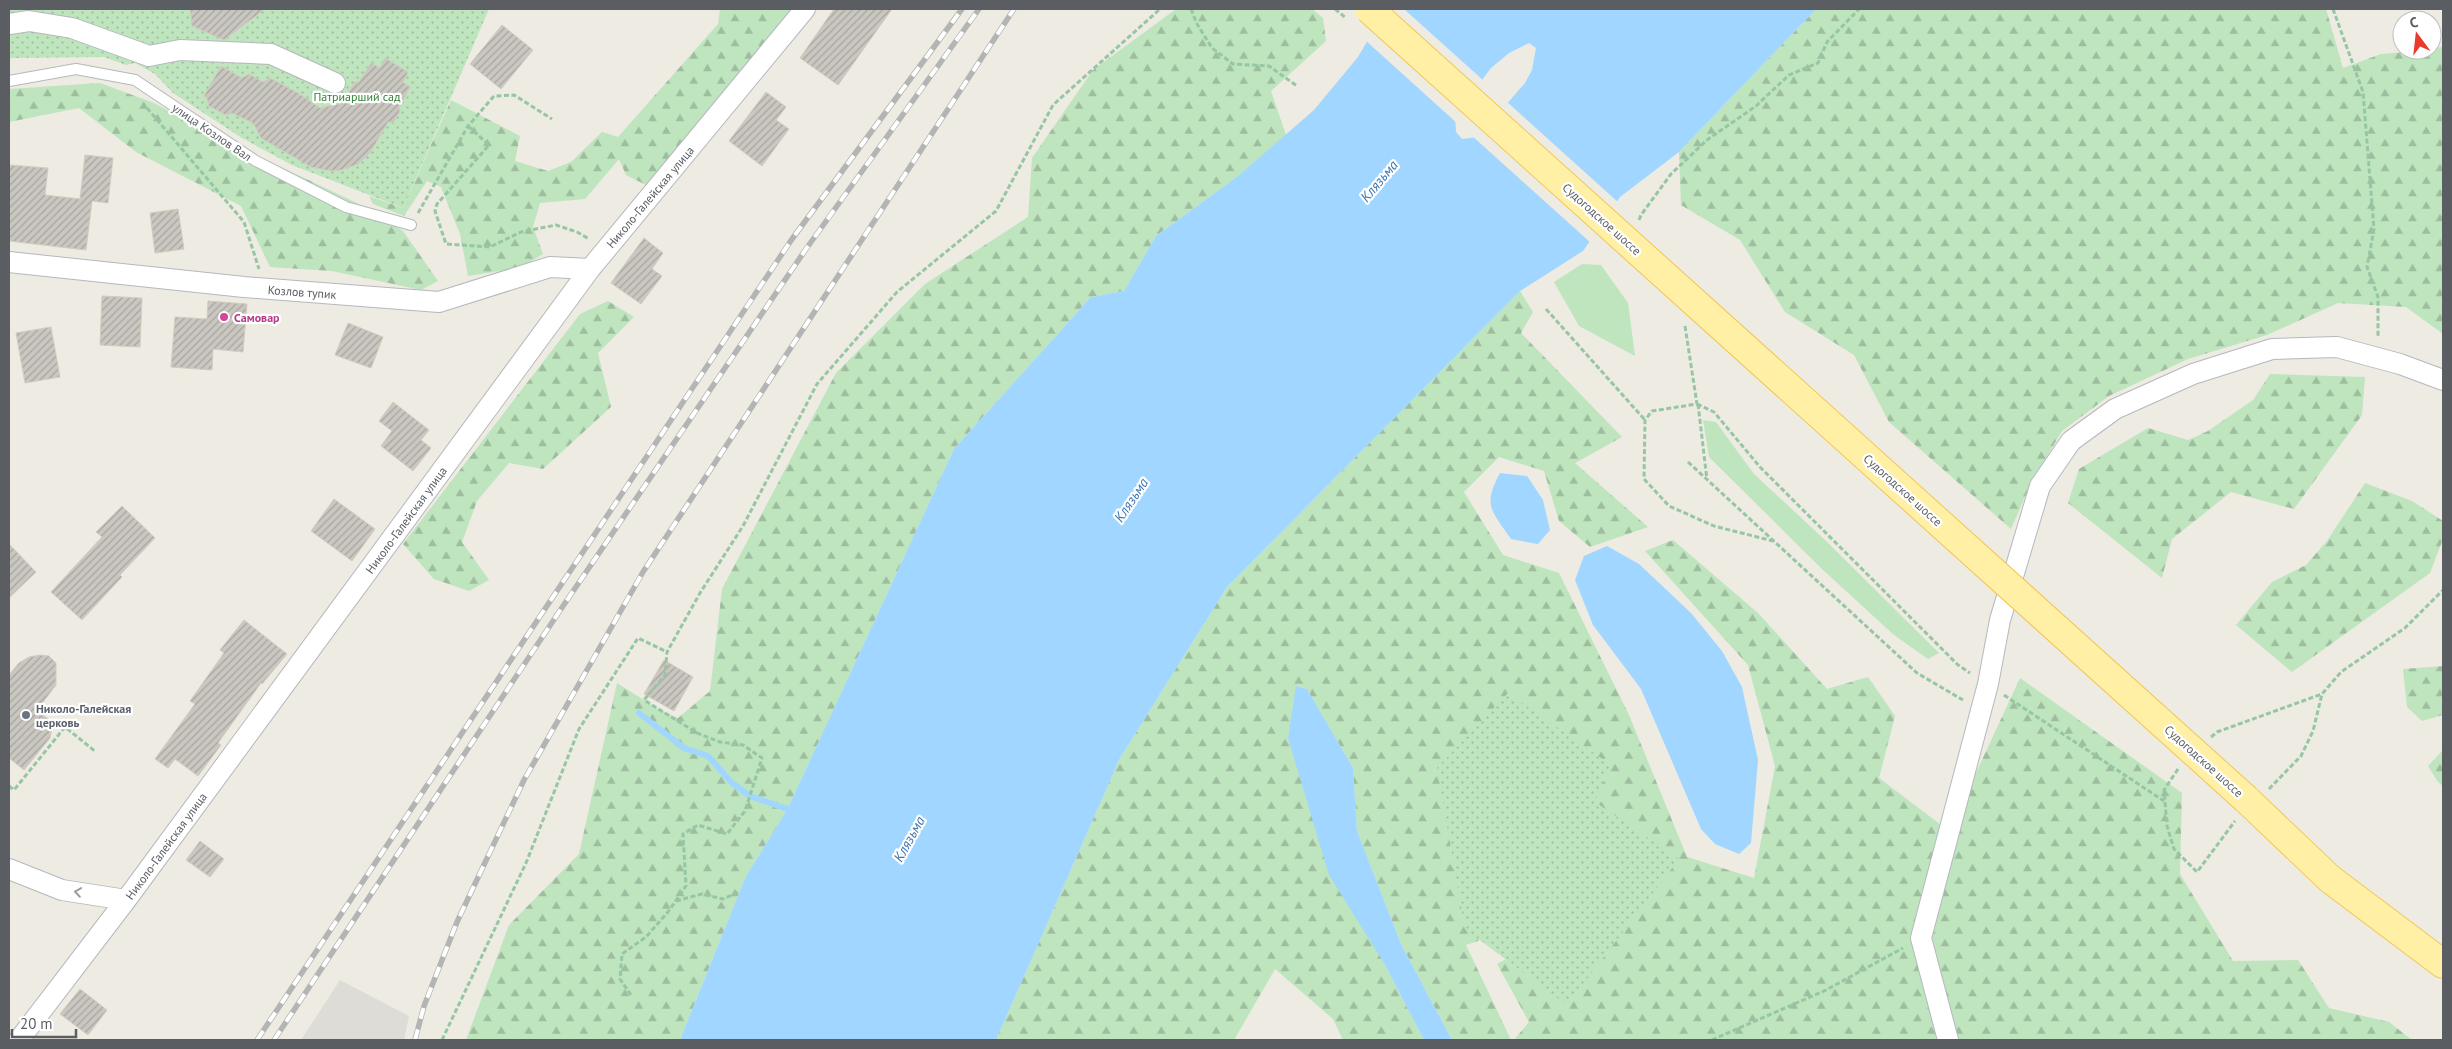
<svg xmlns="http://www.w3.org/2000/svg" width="2452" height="1049" font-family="'PT Sans',sans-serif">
<defs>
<pattern id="forest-firs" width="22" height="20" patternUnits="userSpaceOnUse" patternTransform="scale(1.25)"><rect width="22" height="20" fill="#bee5be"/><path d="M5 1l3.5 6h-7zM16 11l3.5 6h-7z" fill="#9dbd9e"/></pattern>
<pattern id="garden-dots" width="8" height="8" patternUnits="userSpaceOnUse" patternTransform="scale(1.25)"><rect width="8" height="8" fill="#bee5be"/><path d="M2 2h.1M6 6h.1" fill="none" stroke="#9dbd9e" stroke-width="1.8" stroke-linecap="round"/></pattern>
<pattern id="building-hatch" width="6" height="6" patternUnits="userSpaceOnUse" patternTransform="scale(1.25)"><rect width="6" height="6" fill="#cac7c1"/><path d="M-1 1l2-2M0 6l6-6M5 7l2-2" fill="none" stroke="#a7a5a0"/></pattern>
</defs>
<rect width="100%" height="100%" fill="#edebe2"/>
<!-- industrial -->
<path fill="#dedcd6" d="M340,980L409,1016L404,1040H301Z"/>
<!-- green -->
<path fill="#bee5be" d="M1582,264L1601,265L1628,303L1635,356L1579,326L1554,282Z
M1703,420L1716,422L1754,474L1824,539L1939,653L1928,659L1894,635L1822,569L1709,457Z"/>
<!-- forest -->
<path fill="url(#forest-firs)" d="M720,9H792L646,185L626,175L619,159L585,199L540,203L533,227L543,254L520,268L468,276L460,234L441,187L427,181L404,216L373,204L369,196L403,208L451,100L520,136L515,161L548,171L571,162L602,132L618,137L718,24Z
M1176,9H1312L1323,18L1326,41L1271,91L1286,135L1238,176L1156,236L1124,291L1091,297L954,449L787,810L746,876L680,1040H466L509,925L579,854L617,683L658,709L678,718L710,691L722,589L836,373L925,284L1028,217L1032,158L1093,70Z
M1816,9H2326L2343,68L2381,54L2432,50V48L2443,47V334L2406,307L2338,303L2267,335L2188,359L2109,396L2062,431L2031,483L2011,529L1889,422L1854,355L1785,312L1740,240L1681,205L1679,152Z
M100,83L154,103L222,139L357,203L403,231L438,281L421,290L332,271L270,267L241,206L136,152L79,108L9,122V89Z
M1520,291L1533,312L1521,333L1622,437L1575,463L1648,527L1590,547L1559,521L1544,471L1499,457L1464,492L1503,555L1559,573L1629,715L1687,857L1754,878L1775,766L1748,665L1645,551L1673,540L1759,614L1827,689L1868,677L1895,716L1879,778L1949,831L2020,678L2182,793L2180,874L2233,961L2298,960L2329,1008L2389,1022L2412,1040H1514L1529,1022L1497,964L1510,957L1499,917L1478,941L1466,945L1511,1040H1452L1401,944L1357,831L1353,768L1307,689L1297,686L1288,738L1384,963L1424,1040H1343L1333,1019L1275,969L1234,1040H996L1120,758L1227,587Z
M608,301L634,317L598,353L611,407L543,469L509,463L477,501L462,542L489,580L469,591L434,579L403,544L580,314Z
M2270,374L2365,377L2362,415L2294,509L2231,492L2172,539L2162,578L2068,503L2079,469L2148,428L2188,440L2208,431L2253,400Z
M2365,483L2412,501L2443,521V539L2430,573L2292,672L2236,625L2272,582L2306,565L2327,541Z
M2443,666V715L2422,721L2407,707L2403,669Z
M2443,750V786L2438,782L2428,766Z"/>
<!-- garden -->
<path fill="url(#garden-dots)" d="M9,9H489L403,208L292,165L242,138L173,93L155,74L135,63L126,65L104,57L9,58Z
M1508,693L1611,765L1595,802L1679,859L1567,1005L1465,929L1437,768Z"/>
<!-- water -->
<path fill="#a0d6ff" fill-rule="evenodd" d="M1386,9H1816L1679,152L1620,197L1583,251L1520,291L1227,587L1120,758L996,1040H680L746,876L787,810L954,449L1091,297L1124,291L1156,236L1238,176L1314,110L1358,57ZM1529,43L1536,48L1532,70L1525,83L1478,137L1462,139L1456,132L1455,116L1491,68L1509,53Z
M1500,473L1527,476L1543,500L1550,530L1538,544L1511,539C1492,511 1482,506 1500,473Z
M1607,546L1639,564L1691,613L1722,651L1742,687L1758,760L1751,843L1739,854L1715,844L1701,829L1641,689L1593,625L1575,580L1584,556Z
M1296,686L1307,689L1353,768L1357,831L1401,944L1452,1040H1424L1384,963L1329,875L1288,738Z"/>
<!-- pier -->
<path fill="#edebe2" d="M1383,9H1404L1484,81L1458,117V124L1365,40Z
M1506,101L1619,203L1591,243L1471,135H1477Z"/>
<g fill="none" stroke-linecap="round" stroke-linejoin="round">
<!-- stream -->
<path stroke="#a0d6ff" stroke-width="6" d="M639,713L684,748L708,756L732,783L750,796L793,811"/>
</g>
<!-- building -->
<path fill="url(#building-hatch)" stroke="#d2ccc0" d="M190,9H265L224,40L192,26Z
M834,9H892L838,85L800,58Z
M502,25L533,50L501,89L470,64Z
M385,58L408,72L403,82L410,87L399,108L400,111L394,122H388L370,153L358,164L341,170L331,171L311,167L261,138L253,123L232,113L226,115L209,106L207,99L204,96L221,66L242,78L249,74L263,82L270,78L298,93L320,108L352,101L349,91L355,82H359L371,63L380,68Z
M766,92L786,107L776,120L789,129L762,166L729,141Z
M85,155L113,158L108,203L92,201L86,250L9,241V165L48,168L45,195L80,199Z
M178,209L184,249L155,253L150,213Z
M644,238L663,253L652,269L662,276L641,304L611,283Z
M102,296L142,298L140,347L100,345Z
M208,301L247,304L243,352L213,349L212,370L171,367L175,317L207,319Z
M348,323L383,337L371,368L335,355Z
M51,327L60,377L25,383L16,333Z
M393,402L429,430L421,440L431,448L413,471L381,446L392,431L379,421Z
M334,499L375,529L352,561L311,531Z
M122,506L155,538L120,575L122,577L82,620L51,592L102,537L96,532Z
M9,544L36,572L9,598Z
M244,620L287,654L262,684L261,683L218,743L221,745L198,776L175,759L168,768L155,759L195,704L190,701L224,653L220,650Z
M40,655L49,656L56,663V685L37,710L48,719L52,728L50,738L24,770L9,758V675L19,663L29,657Z
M664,660L693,677L674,711L644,694Z
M200,841L224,859L210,877L186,860Z
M80,989L107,1010L88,1035L60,1014Z"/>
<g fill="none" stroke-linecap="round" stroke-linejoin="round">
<!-- lane casing -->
<g stroke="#b5b8bd" stroke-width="12">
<path id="lane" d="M9,81L76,69L135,80L256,161L346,207L411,225"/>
</g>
<!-- street casing -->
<g stroke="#b5b8bd" stroke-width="22">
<path id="street" d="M9,24L29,21L72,28L149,56L180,50L271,54L335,83
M9,262L244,287L439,302L550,267L590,269
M9,869L62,890L126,900
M19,1040L126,900L590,269L805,9
M1948,1040L1921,938L1988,684L2000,620L2040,486L2071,441L2115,409L2193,374L2272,349L2337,347L2400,364L2443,380"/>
</g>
<!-- primary casing -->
<g stroke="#f2c656" stroke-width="30">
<path id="primary" d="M2246,799L2330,879L2443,964"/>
</g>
<!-- path -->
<path stroke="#97c6a4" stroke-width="3" stroke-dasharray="5 2.5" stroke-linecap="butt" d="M1191,9L1197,24L1212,48L1233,64L1269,66L1297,86
M2333,9L2363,92L2374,229L2367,267L2378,297V338
M147,108L244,222L259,269
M468,126L489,145L437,204L435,211L446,244L490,247L521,232L556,225L577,232L589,239
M418,213L468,126L494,96L514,95L552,119
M1639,220L1641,215L1671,174L1707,140L1756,106L1789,75L1818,63L1827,42L1859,9
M1546,309L1645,420
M1685,326L1697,404L1652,411L1645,420L1644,479L1669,506L1714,526L1773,541
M1697,404L1714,412L1760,467L1958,665L1970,673
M1698,404L1707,480
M1688,462L1917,673L1963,700
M2004,695L2164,801
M2211,737L2217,732L2322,694
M2178,769L2164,790L2167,826L2174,849L2197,872L2235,821
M9,786L14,790L65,727L96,752
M2269,789L2301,756L2313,731L2322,694L2341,672L2405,628L2443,590
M676,901L702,894L723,899L739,892
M631,995L620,979L622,954L646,937L668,912L686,886L683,834L698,825L727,834L745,811L762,758L743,745L720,742L697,733L644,700L665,675L667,652L700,593L743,526L817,384L897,292L996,211L1053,105L1160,9
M442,1040L526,863L579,729L638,638L667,652
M1712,1040L1826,990L1903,948"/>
<!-- lane -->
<use href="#lane" stroke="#fff" stroke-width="10"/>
<!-- street -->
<use href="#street" stroke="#fff" stroke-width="20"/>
<!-- primary -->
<use href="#primary" stroke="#fff0a5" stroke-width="28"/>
<!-- rail casing -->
<g stroke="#b3b4b4" stroke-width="5.5">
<path id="rail" d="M257,1040L792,239L962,9
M274,1040L563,606L806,249L979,9
M415,1040L424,1006L457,922L524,780L643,572L1014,9"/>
</g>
<!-- rail -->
<use href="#rail" stroke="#fff" stroke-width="4" stroke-dasharray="11" stroke-linecap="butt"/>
<!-- primary-bridge casing -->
<g stroke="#f2c656" stroke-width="30" stroke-linecap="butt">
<path id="primary-bridge" d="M1369,9L2246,799"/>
</g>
<!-- path-bridge -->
<path stroke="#97c6a4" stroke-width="3" stroke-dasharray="5 2.5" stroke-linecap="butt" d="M1335,9L1346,18"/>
<!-- primary-bridge -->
<use href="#primary-bridge" stroke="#fff0a5" stroke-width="28"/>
</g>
<!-- one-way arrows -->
<defs><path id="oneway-chevron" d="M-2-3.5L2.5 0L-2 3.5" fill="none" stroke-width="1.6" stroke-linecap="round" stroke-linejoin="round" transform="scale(1.25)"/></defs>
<use stroke="#9c9ea1" href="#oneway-chevron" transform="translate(78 892) rotate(-171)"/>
<!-- markers -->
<circle fill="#d1479c" stroke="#fff" stroke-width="2" cx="224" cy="317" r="5"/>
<circle fill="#6b7280" stroke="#fff" stroke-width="2" cx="26" cy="715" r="5"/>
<g text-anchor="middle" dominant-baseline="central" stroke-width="4.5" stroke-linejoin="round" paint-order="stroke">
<!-- park labels -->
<g font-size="12" fill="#338137" stroke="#fff">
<text x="357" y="96">Патриарший сад</text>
</g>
<!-- street labels -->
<g font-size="12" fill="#5a5e63" stroke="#fff">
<text transform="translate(212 132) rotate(34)">улица Козлов Вал</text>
<text transform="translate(650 197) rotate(-50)">Николо-Галейская улица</text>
<text transform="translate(1602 219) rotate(42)">Судогодское шоссе</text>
<text transform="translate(302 292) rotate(4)">Козлов тупик</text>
<text transform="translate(1903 490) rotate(42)">Судогодское шоссе</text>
<text transform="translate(406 520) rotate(-54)">Николо-Галейская улица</text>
<text transform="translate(2204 761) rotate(42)">Судогодское шоссе</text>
<text transform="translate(166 846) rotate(-54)">Николо-Галейская улица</text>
</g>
<!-- hotel labels -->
<g font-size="12" font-weight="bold" fill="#b23c85" stroke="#fff" text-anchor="start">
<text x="234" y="317">Самовар</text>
</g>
<!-- worship labels -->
<g font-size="12" font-weight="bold" fill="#5b616d" stroke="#fff" text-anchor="start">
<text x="36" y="708">Николо-Галейская<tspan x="36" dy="14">церковь</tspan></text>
</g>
<!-- water labels -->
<g font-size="14" font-style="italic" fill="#3d76b1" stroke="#fff">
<text transform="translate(1379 181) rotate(-50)">Клязьма</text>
<text transform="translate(1131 500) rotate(-56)">Клязьма</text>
<text transform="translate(909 839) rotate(-61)">Клязьма</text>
</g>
</g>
<!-- border -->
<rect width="2452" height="1049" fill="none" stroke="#5a5e63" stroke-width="20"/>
<!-- north arrow -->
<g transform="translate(2417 35) rotate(345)"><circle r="24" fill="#ffffff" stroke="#bdbfc1"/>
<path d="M0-4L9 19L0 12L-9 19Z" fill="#ea3a2b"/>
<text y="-8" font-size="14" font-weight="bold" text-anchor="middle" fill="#5a5e63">С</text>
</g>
<!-- scale -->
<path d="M12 1029v8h64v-8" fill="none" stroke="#5a5e63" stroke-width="2.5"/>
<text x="20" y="1029" font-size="15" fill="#5a5e63" stroke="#ffffff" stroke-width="4" paint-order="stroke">20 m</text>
</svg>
